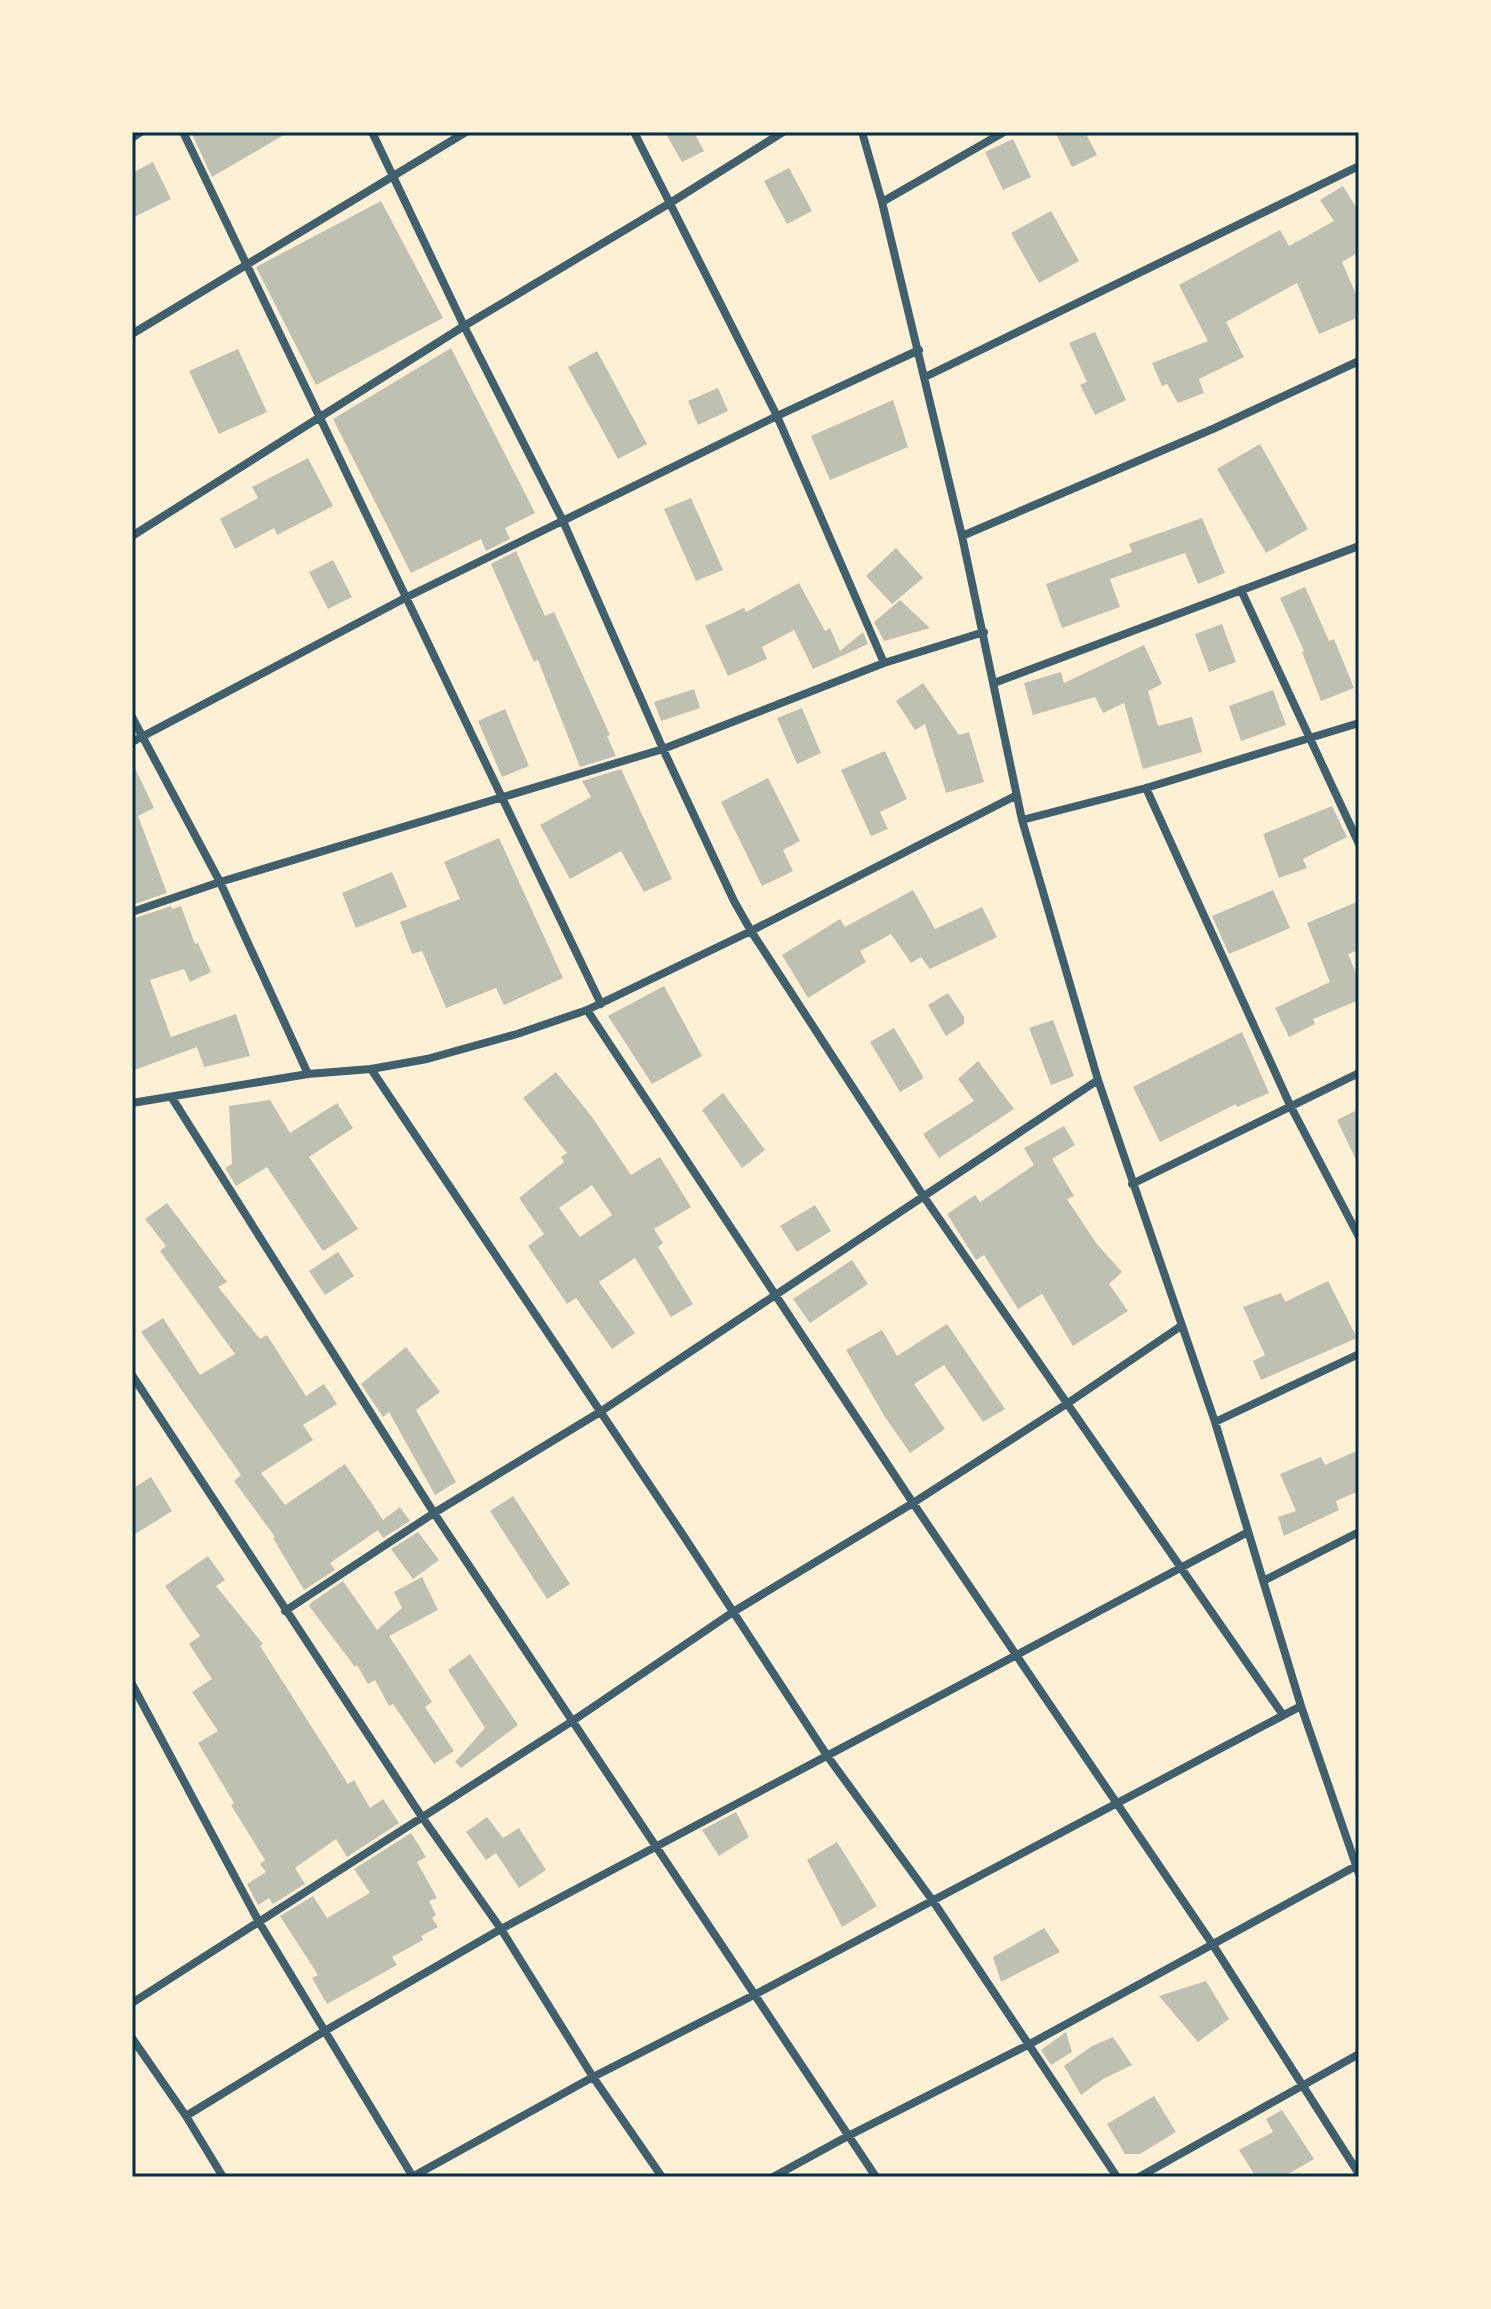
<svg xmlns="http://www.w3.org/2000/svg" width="1491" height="2309" font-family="Georgia,serif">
<rect width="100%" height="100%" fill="#fdf0d5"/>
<!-- building -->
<path fill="#bec0b2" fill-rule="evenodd" d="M191,132H289L212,177Z
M665,132H694L704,151L682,162Z
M1055,132H1085L1097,155L1072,167Z
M1013,139L1031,177L1003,190L985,152Z
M153,162L171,199L132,218V173Z
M789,168L812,211L787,224L764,181Z
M1343,186L1359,212V252L1342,262L1359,301V317L1319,334L1297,283L1226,322L1244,357L1199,379L1204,393L1178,403L1167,384L1162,386L1152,363L1208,341L1179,285L1280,230L1289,246L1334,221L1320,200Z
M381,201L443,318L316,385L256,267Z
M1051,211L1079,261L1039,283L1011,233Z
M1095,332L1126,400L1095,415L1080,385L1087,382L1069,343Z
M451,348L535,513L505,528L510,539L486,551L481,539L411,573L333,419Z
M238,349L267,412L219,434L189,371Z
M597,351L647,444L618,459L568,367Z
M718,388L728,411L698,425L688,401Z
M893,400L908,447L830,480L811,436Z
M1260,444L1308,529L1266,553L1217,469Z
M308,458L333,506L277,535L274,528L235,549L220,519L258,498L252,487Z
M691,498L723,570L696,581L664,509Z
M1202,518L1225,573L1198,584L1185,553L1110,579L1120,607L1062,628L1046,584L1132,552L1129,544Z
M896,548L923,578L892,604L866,576Z
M516,551L545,616L554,612L610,735L607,736L616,756L580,767L538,660L534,662L491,564Z
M333,560L352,597L328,609L309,572Z
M799,583L825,631L830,628L840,651L863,632L868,644L813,669L794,630L762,647L767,659L728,676L705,626L744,608L746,612Z
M1305,587L1329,641L1334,639L1354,688L1321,701L1302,652L1304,651L1280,598Z
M900,600L930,628L884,641L874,622Z
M1222,624L1236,662L1209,672L1195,634Z
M1144,645L1162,684L1148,691L1158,726L1192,717L1202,752L1143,769L1124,703L1103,713L1095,697L1033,715L1024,683L1061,672L1064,683Z
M923,683L959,735L969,732L984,782L946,793L925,724L915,730L896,701Z
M694,689L700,708L661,721L654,702Z
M1273,690L1286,725L1241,741L1229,706Z
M802,708L821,753L797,764L777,718Z
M505,709L529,766L502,777L478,721Z
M885,751L907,799L880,812L888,829L871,836L841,770Z
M132,762L154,808L138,816L167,893L132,905Z
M621,769L672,879L644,892L621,851L570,879L540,825L591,797L582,781Z
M768,778L800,841L783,850L793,871L762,886L721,802Z
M1332,806L1347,837L1303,859L1307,868L1279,878L1263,834Z
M499,838L563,978L504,1005L496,988L446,1008L422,951L412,954L400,922L460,899L444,862Z
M392,872L407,907L356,928L342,893Z
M913,890L935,929L982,907L997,937L930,969L921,957L911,963L891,934L860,951L866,962L808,998L782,955L840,919L845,927Z
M1273,890L1290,928L1229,954L1212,916Z
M1359,901V950L1348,954L1359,980V1000L1313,1019L1315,1024L1289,1037L1275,1008L1330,982L1307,923Z
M171,906L172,909L181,906L195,944L198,943L211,972L190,982L184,969L150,980L171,1037L236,1014L250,1056L204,1067L197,1047L132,1071V919Z
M664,986L702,1056L652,1084L608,1016Z
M948,993L964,1017V1024L946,1036L928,1005Z
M1053,1020L1074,1076L1051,1085L1029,1028Z
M894,1028L924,1078L900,1092L870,1042Z
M1242,1032L1269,1093L1237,1107L1236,1104L1160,1142L1133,1087Z
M978,1061L1014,1109L939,1158L923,1134L974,1101L958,1079Z
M556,1072L592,1117L631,1175L660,1157L691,1207L654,1229L663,1243L658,1247L693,1304L671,1317L635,1258L599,1282L635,1333L612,1349L576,1298L567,1304L528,1246L544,1234L519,1198L564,1162L561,1157L567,1153L523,1098ZM592,1185L612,1215L580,1237L559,1208Z
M723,1093L765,1150L742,1168L702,1110Z
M270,1100L290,1133L337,1103L353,1128L309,1157L358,1229L323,1251L267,1167L236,1186L225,1168L232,1164L229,1106Z
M1359,1109V1166L1337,1120Z
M1064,1126L1075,1145L1052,1159L1074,1196L1067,1199L1096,1243L1122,1272L1109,1284L1128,1311L1073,1346L1042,1294L1018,1309L984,1255L976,1260L947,1214L975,1195L980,1202L1034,1165L1024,1148Z
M167,1203L227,1282L218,1287L260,1339L267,1335L306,1396L324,1384L337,1404L303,1425L313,1440L261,1473L285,1505L345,1464L383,1520L400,1507L410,1521L383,1538L378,1530L330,1563L335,1570L304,1590L273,1538L275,1537L234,1481L241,1475L141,1332L163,1318L200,1375L235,1354L160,1251L166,1246L145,1219Z
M815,1205L831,1231L797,1252L780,1226Z
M338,1252L354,1276L325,1295L309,1271Z
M852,1260L868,1284L810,1323L793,1299Z
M1328,1281L1357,1338L1261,1380L1253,1361L1265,1355L1243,1307L1281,1293L1285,1302Z
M947,1324L1005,1409L983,1422L944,1365L914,1384L945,1429L910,1453L885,1417L846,1350L882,1330L897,1356Z
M406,1347L440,1392L416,1410L456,1482L435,1495L389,1412L383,1417L361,1384Z
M1359,1450V1491L1336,1501L1339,1510L1284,1536L1278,1517L1296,1511L1280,1474L1321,1457L1325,1465Z
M151,1477L172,1511L132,1536V1489Z
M513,1496L570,1584L547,1599L490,1511Z
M418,1532L439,1560L413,1579L391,1549Z
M208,1556L225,1580L216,1586L263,1644L260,1646L348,1784L354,1780L370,1808L383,1799L399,1823L347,1857L336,1839L295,1868L305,1884L273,1904L269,1898L258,1905L247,1884L266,1872L260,1864L265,1860L231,1805L234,1803L198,1743L218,1731L192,1692L212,1679L189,1644L200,1636L165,1586Z
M422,1577L438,1610L389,1636L432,1702L425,1707L454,1751L434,1764L393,1704L389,1706L375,1680L368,1684L357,1665L355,1667L309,1606L312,1602L343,1581L377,1630L402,1608L394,1592Z
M470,1654L518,1725L461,1768L455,1762L485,1728L448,1670Z
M736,1812L749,1837L719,1856L702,1830Z
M487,1817L503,1838L519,1828L546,1870L519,1888L496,1853L486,1860L466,1832Z
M411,1833L426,1857L417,1862L437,1898L429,1901L436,1915L432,1918L438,1927L421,1936L423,1940L392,1957L397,1965L327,2004L312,1978L318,1975L280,1916L313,1896L327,1918L370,1893L354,1869Z
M837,1842L877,1906L842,1927L807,1860Z
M1044,1928L1060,1952L1001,1982L993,1957Z
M1206,1981L1229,2019L1198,2042L1159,1996Z
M1066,2032L1072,2052L1051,2065L1041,2050Z
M1113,2037L1132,2065L1103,2079L1081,2095L1064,2066L1092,2046Z
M1154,2096L1176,2132L1140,2154H1125L1107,2124Z
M1282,2110L1314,2159L1283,2177H1256L1239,2150L1273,2132L1266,2119Z"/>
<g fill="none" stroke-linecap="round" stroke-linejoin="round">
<!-- minor -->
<path stroke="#3f606c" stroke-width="8" d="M183,132L601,1004
M372,132L464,326L563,521L663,749L734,901L751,931L924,1197L1283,1715
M634,132L777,416L884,663
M862,132L882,202L962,536L1022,820L1098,1080L1215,1422L1301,1706L1359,1874
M132,138L141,132
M882,202L1004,132
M132,334L466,132
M925,377L1359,166
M132,536L464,326L670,203L783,132
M962,536L1215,428L1359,361
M1241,590L1359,844
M994,683L1359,546
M132,717L220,882L308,1074
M132,742L407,597L777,416L919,350
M1146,788L1290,1105L1359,1237
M1022,820L1146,788L1359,723
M132,912L220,882L663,749L884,663L984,632
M587,1010L913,1503L1213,1945L1359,2174
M371,1069L683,1535L828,1757L933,1901L1117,2177
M172,1098L434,1513L876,2177
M132,1103L308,1074L371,1069L427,1059L517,1034L587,1010L751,931L1015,796
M1132,1184L1359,1073
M132,1375L422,1817L501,1929L593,2077L662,2177
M1215,1422L1359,1354
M1263,1581L1359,1532
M285,1611L434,1513L600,1412L1098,1080
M132,1684L259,1922L413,2177
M132,2003L574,1720L733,1612L913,1503L1068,1403L1181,1326
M132,2038L186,2116L223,2177
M186,2116L323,2032L501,1929L1248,1532
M412,2177L593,2077L754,1995L1301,1706
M773,2177L848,2136L1028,2045L1356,1866
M1139,2177L1359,2054"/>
</g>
<!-- border -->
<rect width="1491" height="2309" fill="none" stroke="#fdf0d5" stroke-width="268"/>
<rect x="134" y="134" width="1223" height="2041" fill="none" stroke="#003049" stroke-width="3"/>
</svg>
